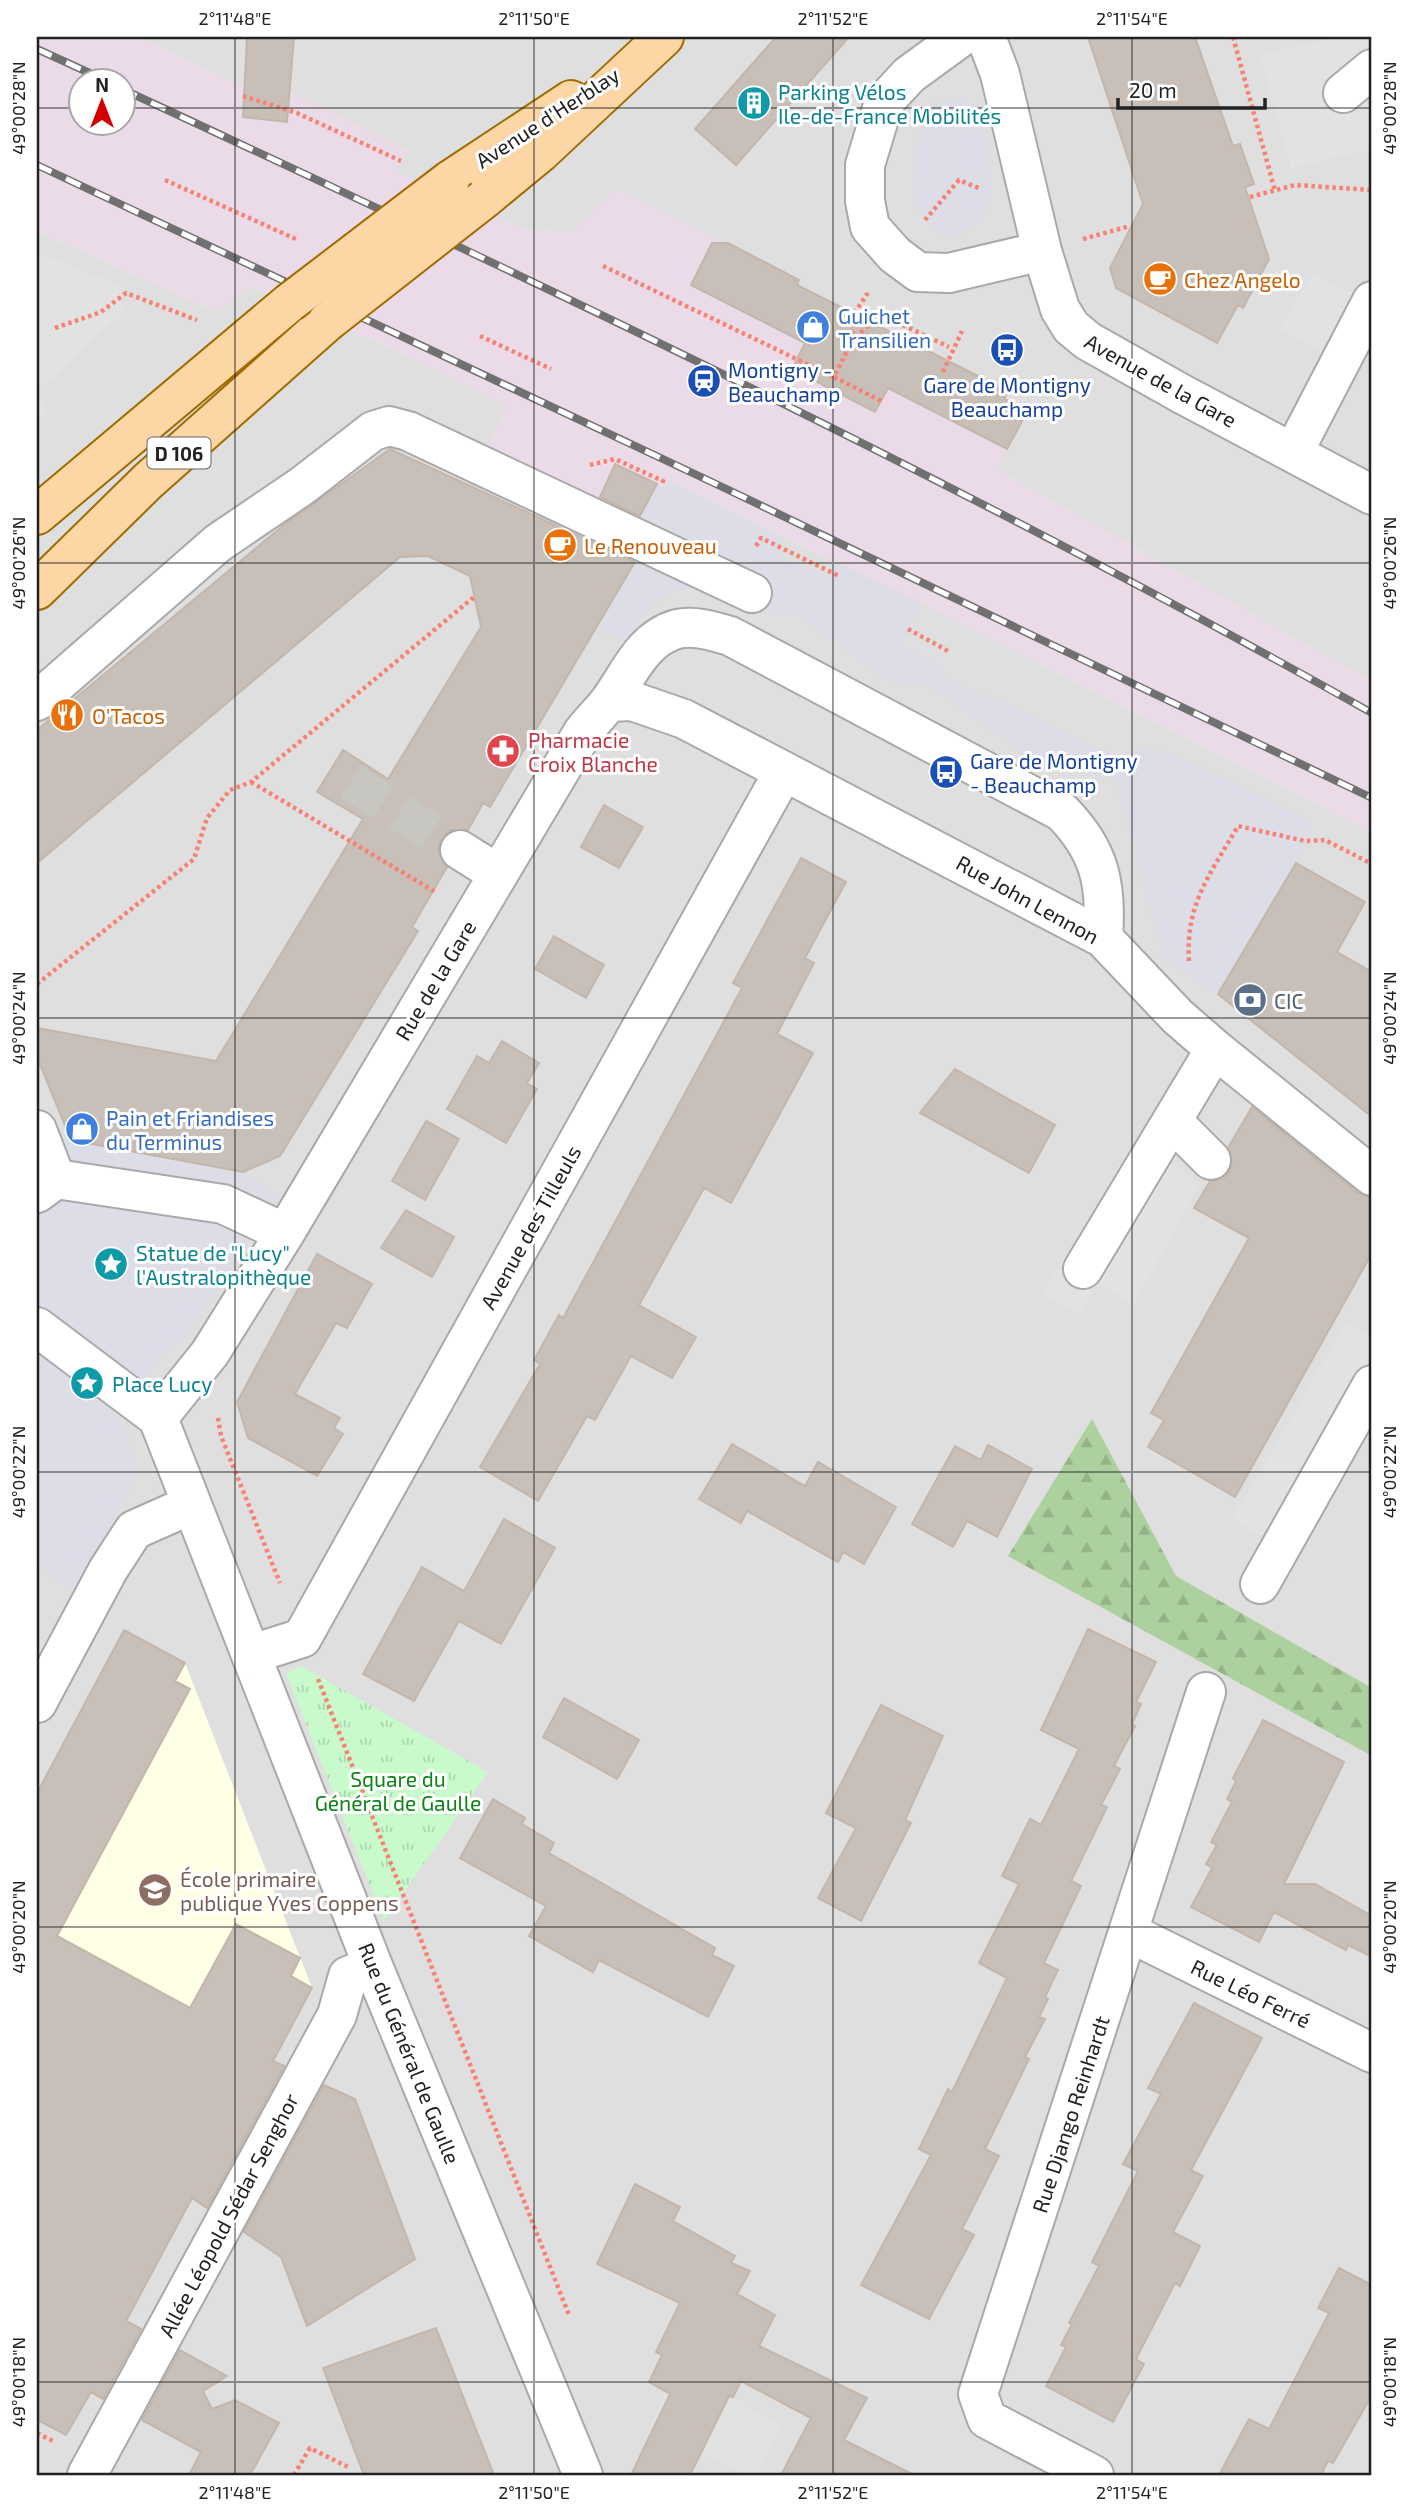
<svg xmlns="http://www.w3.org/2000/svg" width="1409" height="2512" font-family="'Exo 2',sans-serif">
<defs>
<pattern id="forest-firs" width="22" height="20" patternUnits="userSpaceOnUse" patternTransform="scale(1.75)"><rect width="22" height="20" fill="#add19e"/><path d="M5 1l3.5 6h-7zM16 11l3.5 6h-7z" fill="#95b388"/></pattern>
<pattern id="park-tufts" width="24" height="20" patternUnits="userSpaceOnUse" patternTransform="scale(1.75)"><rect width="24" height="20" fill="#c8facc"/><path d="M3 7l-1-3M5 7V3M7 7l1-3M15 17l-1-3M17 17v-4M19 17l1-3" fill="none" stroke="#acd6af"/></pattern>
</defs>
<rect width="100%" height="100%" fill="#f2efe9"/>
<!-- residential -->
<path fill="#e0dfdf" d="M139,37H1372V682L996,469L1027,410L1004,399L1007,392L927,366L935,350L914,339L911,344L797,285L799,280L617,190L572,233L524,230L393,170L266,89L244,87Z
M37,231L218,312L251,285L406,355L920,602L1372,833V2475H37Z"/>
<!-- education -->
<path fill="#ffffe5" d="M124,1630L185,1663L312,1988L270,2066L53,2288L37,2281V1792Z"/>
<!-- railway -->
<path fill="#ebdbe8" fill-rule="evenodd" d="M37,37H139L244,87L289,92L408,151L393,170L524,230L572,233L577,224L617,190L799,280L797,285L912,343L914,339L936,350L928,365L1008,391L1004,400L1028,410L996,469L1372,682V833L920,602L669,481L665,488L657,484L631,534L483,460L506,406L406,355L252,285L218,312L37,231ZM80,80H122V122H80Z"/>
<!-- forest -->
<path fill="url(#forest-firs)" d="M1092,1419L1176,1576L1372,1688V1756L1008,1556Z"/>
<!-- park -->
<path fill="url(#park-tufts)" d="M301,1666L488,1772L384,1921L286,1673Z"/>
<!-- parking -->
<path fill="#e2e2e2" d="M1335,37H1372V149L1291,168L1260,55Z
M37,252L119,286L123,312L38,391L48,411L37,421Z
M1313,272L1371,305L1341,361L1280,328Z
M1134,1139L1201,1183L1134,1304L1098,1284L1080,1316L1042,1295Z
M1347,1322L1372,1338V1385L1281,1546L1232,1519Z
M680,2363L780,2427L757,2475H748L648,2431Z"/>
<!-- plaza -->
<path fill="#dddde8" d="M964,98L986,134L992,193L980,222L959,234L940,236L919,213L914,193L916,147L922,124L934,103Z
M669,481L783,537L775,554L828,579L836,562L920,602L901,645L943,666L939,674L1119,758L1139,748L1172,753L1313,823L1296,863L1218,994L1164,958L1116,780L1038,764L930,685L894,684L798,615L777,616L749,600L700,586L680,589L662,596L648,608L627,643L597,627L638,556L628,539L657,484L665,488Z
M71,1140L243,1172L281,1197L184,1337L164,1354L113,1412L129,1436L134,1472L130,1488L76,1591L37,1566V1154Z"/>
<!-- building -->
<path fill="#c7bfb8" stroke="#c4b6ab" stroke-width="2" d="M247,37H294L287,122L243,117Z
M776,37H849L736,165L695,129Z
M1088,37H1195L1233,146L1240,144L1254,184L1245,187L1269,259L1243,308L1238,305L1217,343L1116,288L1110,268L1143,204Z
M712,243H728L799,280L797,285L1008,391L1004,399L1028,410L1007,449L888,388L875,412L792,369L805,343L691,285Z
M390,449L635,562L490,807L483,803L468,830H450L441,839L438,850L447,867L412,927L418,931L280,1156L243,1172L71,1140L37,1057V1028L216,1061L363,819L317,792L343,750L388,779L481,627L470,576L428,556L400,557L37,863V730L285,524Z
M615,464L657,484L640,516L600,497Z
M604,805L643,827L619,868L581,847Z
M801,858L846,882L805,958L814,963L777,1034L813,1053L731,1203L704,1188L639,1305L696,1337L672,1378L631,1356L595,1420L587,1416L538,1501L480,1467L540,1364L534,1360L559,1315L563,1318L742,988L733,983Z
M1296,863L1365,902L1337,952L1372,972V1117L1218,994Z
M554,936L604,965L586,998L535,969Z
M502,1041L539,1063L527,1083L537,1089L506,1143L447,1109L477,1056L489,1063Z
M955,1069L1055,1125L1029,1173L920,1113Z
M1252,1107L1358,1193L1372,1197V1253L1235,1497L1148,1447L1164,1420L1151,1413L1249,1238L1194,1208L1210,1181L1226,1176L1232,1166L1228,1148Z
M426,1121L459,1139L425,1200L392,1181Z
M406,1210L454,1237L432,1277L381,1248Z
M317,1254L372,1284L347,1328L336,1323L295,1394L340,1418L334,1428L343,1434L317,1476L248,1438L237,1402Z
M732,1444L805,1486L818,1462L896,1507L864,1564L843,1552L838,1562L747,1511L741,1523L699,1499Z
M988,1445L1032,1469L997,1537L967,1521L953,1547L912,1524L955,1446L981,1460Z
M504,1519L555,1548L501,1644L459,1621L414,1701L363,1674L422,1567L464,1591Z
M1088,1629L1156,1662L1136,1702L1141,1704L1132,1724L1135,1726L1114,1766L1120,1769L1101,1805L1107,1807L1071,1881L1081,1886L1044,1963L1058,1970L1045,1997L1048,1999L1039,2017L1045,2019L1025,2057L1029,2059L985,2149L999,2156L962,2229L974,2235L929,2319L861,2285L931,2155L919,2149L948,2089L952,2092L1007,1978L979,1963L1019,1884L1002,1876L1030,1819L1041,1825L1079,1749L1041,1730Z
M124,1630L185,1663L175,1681L190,1689L57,1936L190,2008L236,1924L300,1958L291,1976L312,1988L273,2061L284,2066L207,2208L192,2198L126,2321L141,2329L103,2399L91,2392L66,2435L37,2420V1793Z
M564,1698L639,1740L617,1779L543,1737Z
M881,1705L943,1736L905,1820L911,1823L861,1921L818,1898L856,1828L826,1813Z
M1263,1720L1344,1762L1284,1884H1315L1372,1916V1957L1348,1945L1346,1950L1274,1912L1259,1942L1191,1907L1212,1868L1206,1864L1217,1845L1211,1842L1232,1802L1227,1799L1236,1781L1233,1778Z
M493,1799L525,1818L522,1824L554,1843L549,1853L715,1948L712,1955L734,1966L708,2017L599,1960L593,1972L529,1936L546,1906L460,1858Z
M1194,2003L1262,2038L1191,2170L1203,2176L1173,2232L1200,2246L1180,2286L1175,2283L1136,2359L1144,2364L1113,2422L1046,2386L1066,2347L1061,2345L1072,2324L1069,2323L1099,2266L1092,2262L1138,2171L1123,2164L1161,2094L1148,2088Z
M324,2085L355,2099L415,2259L307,2326L281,2257L244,2232Z
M635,2184L680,2207L673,2221L735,2256L731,2263L750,2271L737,2294L775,2315L759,2346L867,2398L844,2440L914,2475H781L811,2418L741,2381L733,2397L729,2396L690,2475H631L670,2394L649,2382L662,2355L656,2352L680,2303L597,2264Z
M1339,2268L1372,2285V2395L1333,2463L1328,2461L1321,2475H1219L1249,2419L1269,2429L1329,2313L1318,2308Z
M436,2328L494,2475H364L323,2368Z
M180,2350L227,2376L203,2391L212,2409L235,2400L279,2423L250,2475H189L201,2452L142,2420Z"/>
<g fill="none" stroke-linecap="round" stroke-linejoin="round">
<!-- minor-tunnel -->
<path stroke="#c8c6c1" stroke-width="38" stroke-dasharray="38 19" stroke-linecap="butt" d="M351,782L460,850"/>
<!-- minor casing -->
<g stroke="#a9a9a9" stroke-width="42">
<path id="minor" d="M961,37L909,75L884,102L865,165V201L870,227L895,255L918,272L949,273L1042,251
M986,37L1000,74L1042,251L1060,309L1071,327L1088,341L1182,394L1372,495
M1343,93L1372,69
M1293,453L1372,301
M37,701L218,543L302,486L373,431L389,426L408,431L752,593
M609,702L632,701L684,719L1103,938L1178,1017L1215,1049L1372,1176
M460,850L498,874
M1172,1121L1211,1160
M37,1130L56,1179
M37,1193L56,1179L223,1204L285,1233
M1083,1269L1215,1049
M37,1327L158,1418L373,1966L583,2475
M158,1418L210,1353L285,1233L583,732C591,722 600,713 608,703C628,677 641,639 677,629C694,625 713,631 730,636L1062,812C1100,851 1107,884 1103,938
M1260,1584L1372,1385
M252,1654L302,1638L784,771
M37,1703L108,1570L134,1530L190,1505
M1130,1933L1372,2053
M87,2475L337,2015L348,1976L373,1966
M1094,2475L987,2419L978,2394L1206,1692"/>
</g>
<!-- major casing -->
<g stroke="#a06b00" stroke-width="42">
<path id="major" d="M450,180L571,100
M484,199L541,152L664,37
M37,515L289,303
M37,590L148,481L327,322"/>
</g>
<!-- path -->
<path stroke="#fa8072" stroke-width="4.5" stroke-dasharray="3.5 3.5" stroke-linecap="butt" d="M1233,37L1275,191
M243,96L297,113L401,161
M165,180L298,240
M1250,197L1295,185L1372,190
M925,220L959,180L981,189
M1083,239L1130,226
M603,266L834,377
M55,328L101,312L126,293L197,320
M480,336L551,369
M852,341L854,314L869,291
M943,372L962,331
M881,401L834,377L852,341L871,323L876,312L949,347
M590,465L615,459L663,481L661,485
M756,546L761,538L839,576
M908,629L950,652
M251,782L437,893
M1189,961C1185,904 1211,873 1238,826L1305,841L1325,840L1372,864
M37,984L194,859L207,818L230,790L251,782L474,597
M218,1418L221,1436L280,1583
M318,1679L569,2315
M37,2433L55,2442
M294,2475L310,2448L348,2467"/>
<!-- minor -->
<use href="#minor" stroke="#fff" stroke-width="38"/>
<!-- major -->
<use href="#major" stroke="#fcd6a4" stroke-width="38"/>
<!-- rail casing -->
<g stroke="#707070" stroke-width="8">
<path id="rail" d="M37,49L105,80
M122,89C545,285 966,485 1372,713
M37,165L716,484L1372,798"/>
</g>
<!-- rail -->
<use href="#rail" stroke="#fff" stroke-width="5" stroke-dasharray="16" stroke-linecap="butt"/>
<!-- major-bridge casing -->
<g stroke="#a06b00" stroke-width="42" stroke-linecap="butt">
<path id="major-bridge" d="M289,303L450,180
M327,322L484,199"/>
</g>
<!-- major-bridge -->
<use href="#major-bridge" stroke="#fcd6a4" stroke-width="38"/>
</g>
<!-- ticks -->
<path fill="none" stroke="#222" stroke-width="2" stroke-opacity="0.45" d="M235,37V2475M534,37V2475M833,37V2475M1132,37V2475M37,108H80M122,108H1372M37,563H1372M37,1018H1372M37,1472H1372M37,1927H1372M37,2382H1372"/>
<!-- icons -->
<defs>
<g id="building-disc" transform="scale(1.75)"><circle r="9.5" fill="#0f9aa8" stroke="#fff"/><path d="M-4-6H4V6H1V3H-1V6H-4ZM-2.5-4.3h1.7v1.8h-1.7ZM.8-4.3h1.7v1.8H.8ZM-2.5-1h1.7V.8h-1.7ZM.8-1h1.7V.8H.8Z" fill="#fff"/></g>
<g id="cafe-disc" transform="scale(1.75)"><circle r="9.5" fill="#e8710a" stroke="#fff"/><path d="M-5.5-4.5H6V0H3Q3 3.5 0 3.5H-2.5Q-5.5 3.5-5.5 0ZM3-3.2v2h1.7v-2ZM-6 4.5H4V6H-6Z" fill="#fff"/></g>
<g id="shop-disc" transform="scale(1.75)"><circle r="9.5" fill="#3f7fe0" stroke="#fff"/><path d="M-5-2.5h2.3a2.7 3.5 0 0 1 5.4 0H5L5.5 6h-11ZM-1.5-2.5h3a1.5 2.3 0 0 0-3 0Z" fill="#fff"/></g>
<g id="bus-disc" transform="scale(1.75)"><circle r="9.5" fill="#1a4fb4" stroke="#fff"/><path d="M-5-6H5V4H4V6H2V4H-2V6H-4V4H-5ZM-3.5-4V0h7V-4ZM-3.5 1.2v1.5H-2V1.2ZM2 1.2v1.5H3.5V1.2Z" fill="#fff"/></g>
<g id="station-disc" transform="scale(1.75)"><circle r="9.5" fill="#1a4fb4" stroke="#fff"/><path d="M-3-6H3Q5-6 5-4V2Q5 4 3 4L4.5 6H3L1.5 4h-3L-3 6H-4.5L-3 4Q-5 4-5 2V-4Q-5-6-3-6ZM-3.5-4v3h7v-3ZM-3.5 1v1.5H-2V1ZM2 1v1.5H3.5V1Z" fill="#fff"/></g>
<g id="restaurant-disc" transform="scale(1.75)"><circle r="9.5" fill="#e8710a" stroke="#fff"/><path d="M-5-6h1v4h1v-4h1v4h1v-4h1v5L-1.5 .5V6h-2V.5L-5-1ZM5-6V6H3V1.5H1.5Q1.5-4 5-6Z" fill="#fff"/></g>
<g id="pharmacy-disc" transform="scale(1.75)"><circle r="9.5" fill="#e0444e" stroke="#fff"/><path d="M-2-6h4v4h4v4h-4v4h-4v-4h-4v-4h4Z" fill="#fff"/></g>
<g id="bank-disc" transform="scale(1.75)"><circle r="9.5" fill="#5c6f8a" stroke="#fff"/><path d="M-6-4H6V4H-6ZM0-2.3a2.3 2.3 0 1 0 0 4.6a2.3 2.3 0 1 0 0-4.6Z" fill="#fff"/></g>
<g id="sight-disc" transform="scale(1.75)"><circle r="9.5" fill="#0f9aa8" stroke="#fff"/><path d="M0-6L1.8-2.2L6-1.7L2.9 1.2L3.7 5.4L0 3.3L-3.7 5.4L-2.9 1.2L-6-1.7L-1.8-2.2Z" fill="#fff"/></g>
<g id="school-disc" transform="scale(1.75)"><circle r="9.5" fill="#8d6e63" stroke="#fff"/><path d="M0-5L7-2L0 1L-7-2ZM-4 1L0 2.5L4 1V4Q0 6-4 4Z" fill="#fff"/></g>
</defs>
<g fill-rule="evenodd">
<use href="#building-disc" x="754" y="103"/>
<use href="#cafe-disc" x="1160" y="279"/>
<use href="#shop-disc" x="813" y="327"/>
<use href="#bus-disc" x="1007" y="350"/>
<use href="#station-disc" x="704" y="381"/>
<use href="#cafe-disc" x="560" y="545"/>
<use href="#restaurant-disc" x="67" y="715"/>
<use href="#pharmacy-disc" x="503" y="751"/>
<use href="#bus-disc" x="946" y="772"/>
<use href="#bank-disc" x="1250" y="1000"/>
<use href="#shop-disc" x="82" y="1129"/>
<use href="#sight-disc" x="111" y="1264"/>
<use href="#sight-disc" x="87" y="1383"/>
<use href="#school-disc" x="155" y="1890"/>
</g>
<g text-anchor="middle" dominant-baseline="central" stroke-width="6" stroke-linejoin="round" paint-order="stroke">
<!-- shield labels -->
<rect fill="#fff" stroke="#646464" stroke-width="2" x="147.5" y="437.5" width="63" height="31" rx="5"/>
<g font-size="19" font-weight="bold" fill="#222">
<text x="179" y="453">D 106</text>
</g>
<!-- culture labels -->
<g font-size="21" fill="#0d838f" stroke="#fff" text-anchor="start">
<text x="778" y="91">Parking Vélos<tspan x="778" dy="24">Ile-de-France Mobilités</tspan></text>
<text x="136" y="1252">Statue de "Lucy"<tspan x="136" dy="24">l'Australopithèque</tspan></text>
<text x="112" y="1383">Place Lucy</text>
</g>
<!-- street labels -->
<g font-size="21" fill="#222" stroke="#fff">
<text transform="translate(547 117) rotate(-33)">Avenue d'Herblay</text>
<text transform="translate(1161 380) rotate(29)">Avenue de la Gare</text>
<text transform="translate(1028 899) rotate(29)">Rue John Lennon</text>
<text transform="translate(435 980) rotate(-59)">Rue de la Gare</text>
<text transform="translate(530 1227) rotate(-61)">Avenue des Tilleuls</text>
<text transform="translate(1251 1993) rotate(26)">Rue Léo Ferré</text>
<text transform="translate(410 2053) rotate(68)">Rue du Général de Gaulle</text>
<text transform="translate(1070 2114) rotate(-72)">Rue Django Reinhardt</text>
<text transform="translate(228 2215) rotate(-62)">Allée Léopold Sédar Senghor</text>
</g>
<!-- food labels -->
<g font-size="21" fill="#c56008" stroke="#fff" text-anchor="start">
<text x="1184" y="279">Chez Angelo</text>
<text x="584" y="545">Le Renouveau</text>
<text x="92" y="715">O'Tacos</text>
</g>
<!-- shop labels -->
<g font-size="21" fill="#366cbe" stroke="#fff" text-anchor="start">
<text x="838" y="315">Guichet<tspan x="838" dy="24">Transilien</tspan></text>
<text x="106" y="1117">Pain et Friandises<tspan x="106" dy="24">du Terminus</tspan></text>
</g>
<!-- transit labels -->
<g font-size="21" fill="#164399" stroke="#fff" text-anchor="start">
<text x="728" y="369">Montigny -<tspan x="728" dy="24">Beauchamp</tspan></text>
<text x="1007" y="384" text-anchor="middle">Gare de Montigny<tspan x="1007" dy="24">Beauchamp</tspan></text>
<text x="970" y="760">Gare de Montigny<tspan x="970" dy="24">- Beauchamp</tspan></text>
</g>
<!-- health labels -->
<g font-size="21" fill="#be3a42" stroke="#fff" text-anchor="start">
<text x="528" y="739">Pharmacie<tspan x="528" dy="24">Croix Blanche</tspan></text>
</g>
<!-- service labels -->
<g font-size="21" fill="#4e5e75" stroke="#fff" text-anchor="start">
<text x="1274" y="1000">CIC</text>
</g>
<!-- park labels -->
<g font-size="21" fill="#0c8416" stroke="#fff">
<text x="398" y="1778">Square du<tspan x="398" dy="24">Général de Gaulle</tspan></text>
</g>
<!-- education labels -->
<g font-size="21" fill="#785e54" stroke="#fff" text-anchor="start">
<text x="180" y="1878">École primaire<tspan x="180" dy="24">publique Yves Coppens</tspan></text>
</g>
</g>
<!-- border -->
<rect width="1409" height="2512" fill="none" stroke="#ffffff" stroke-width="77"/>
<!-- north arrow -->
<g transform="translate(102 102)"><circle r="33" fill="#ffffff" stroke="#a7a7a7" stroke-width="2"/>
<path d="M0-5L12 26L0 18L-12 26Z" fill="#d40000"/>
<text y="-10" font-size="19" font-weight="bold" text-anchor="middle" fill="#222222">N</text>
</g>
<!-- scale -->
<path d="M1118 98v10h147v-10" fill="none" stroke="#222222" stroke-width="3.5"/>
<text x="1129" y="98" font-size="21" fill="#222222" stroke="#ffffff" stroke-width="5" paint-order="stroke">20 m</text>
<rect x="38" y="38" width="1332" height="2436" fill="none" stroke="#222" stroke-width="2.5"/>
<g font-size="18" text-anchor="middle" fill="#222">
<text x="235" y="25">2°11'48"E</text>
<text x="534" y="25">2°11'50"E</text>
<text x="833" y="25">2°11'52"E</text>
<text x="1132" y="25">2°11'54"E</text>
<text transform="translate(19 108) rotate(-90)" y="6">49°00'28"N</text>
<text transform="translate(1390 108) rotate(-90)" y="6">49°00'28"N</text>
<text transform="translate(19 563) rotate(-90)" y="6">49°00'26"N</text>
<text transform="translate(1390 563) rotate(-90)" y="6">49°00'26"N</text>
<text transform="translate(19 1018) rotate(-90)" y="6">49°00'24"N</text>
<text transform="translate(1390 1018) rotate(-90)" y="6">49°00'24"N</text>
<text transform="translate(19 1472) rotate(-90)" y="6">49°00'22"N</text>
<text transform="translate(1390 1472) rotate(-90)" y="6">49°00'22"N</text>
<text transform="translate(19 1927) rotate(-90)" y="6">49°00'20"N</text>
<text transform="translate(1390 1927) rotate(-90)" y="6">49°00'20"N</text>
<text transform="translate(19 2382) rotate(-90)" y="6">49°00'18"N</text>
<text transform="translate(1390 2382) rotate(-90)" y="6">49°00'18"N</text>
<text x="235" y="2499">2°11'48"E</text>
<text x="534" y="2499">2°11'50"E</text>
<text x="833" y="2499">2°11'52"E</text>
<text x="1132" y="2499">2°11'54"E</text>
</g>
</svg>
